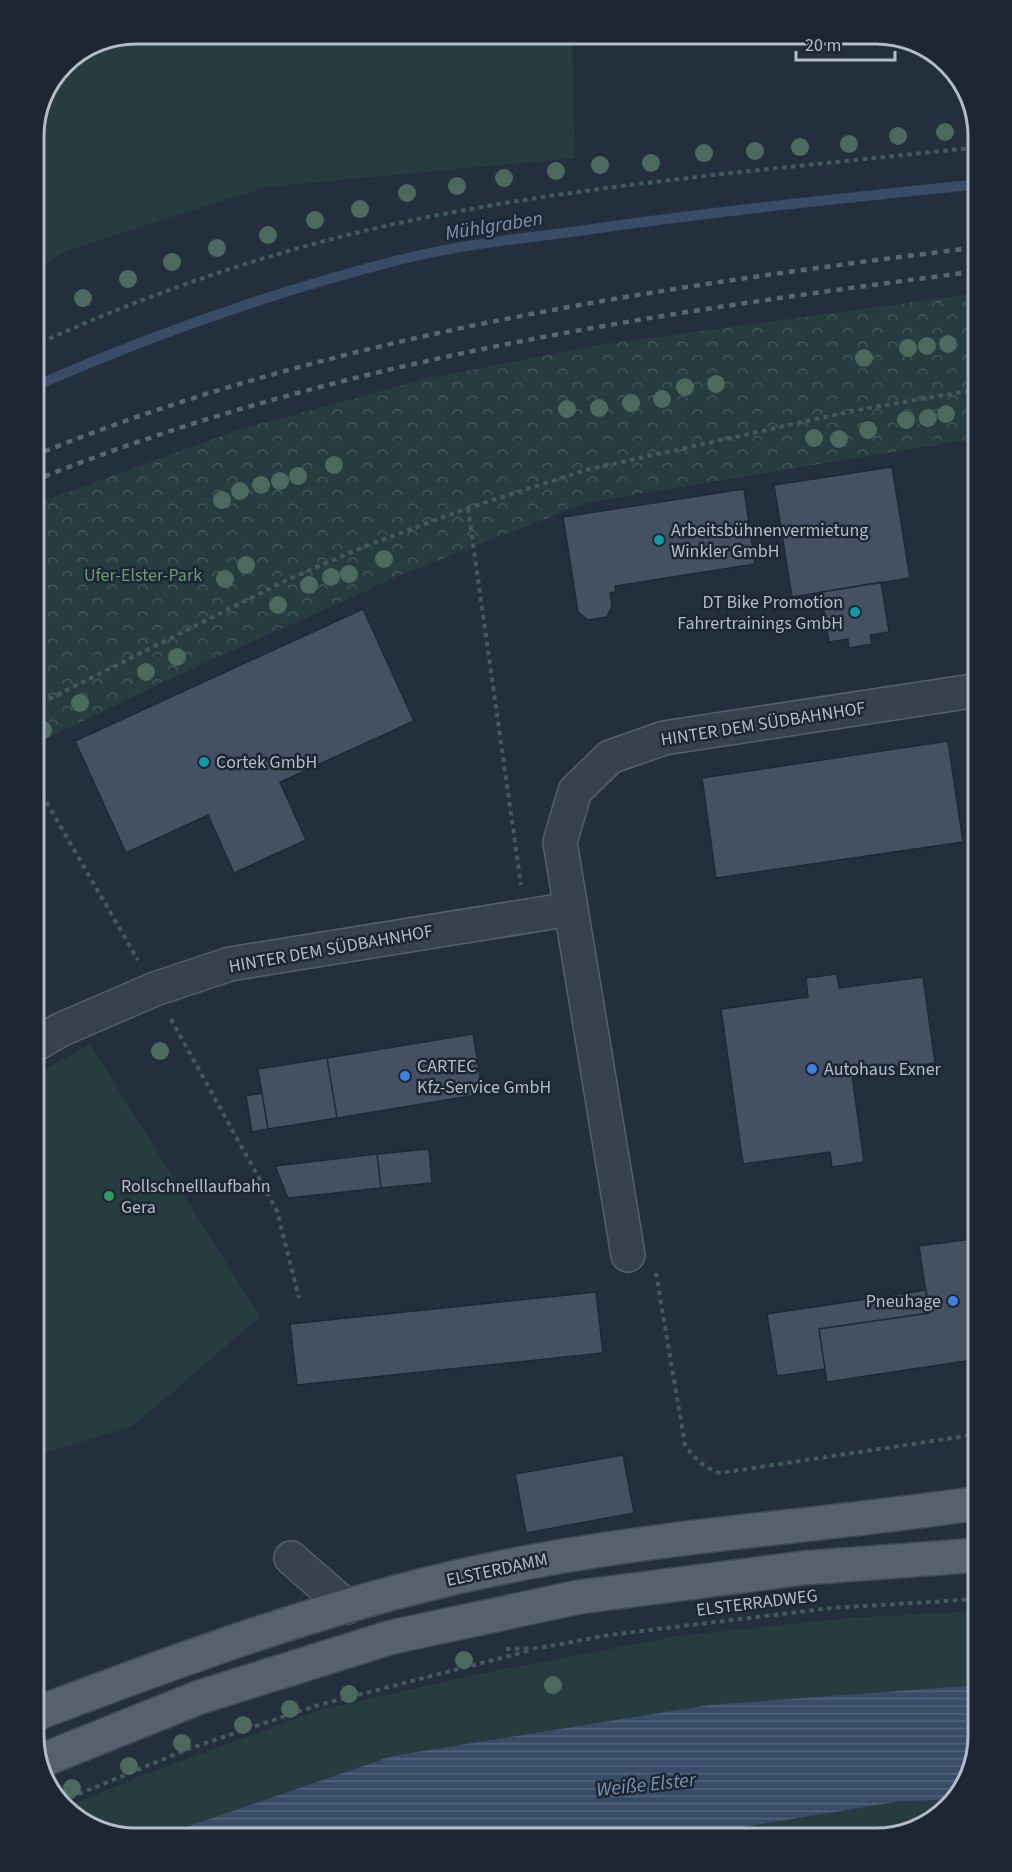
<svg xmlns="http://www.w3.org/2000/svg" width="1012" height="1872" font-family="'Source Sans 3',sans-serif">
<defs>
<pattern id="forest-crowns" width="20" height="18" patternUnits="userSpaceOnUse" patternTransform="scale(1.5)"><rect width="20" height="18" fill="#263c3f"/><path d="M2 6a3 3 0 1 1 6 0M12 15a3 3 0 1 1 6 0" fill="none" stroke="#435659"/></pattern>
<pattern id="water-rules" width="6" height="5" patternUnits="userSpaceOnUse" patternTransform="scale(1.5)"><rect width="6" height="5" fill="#394c67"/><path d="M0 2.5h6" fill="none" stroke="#53647b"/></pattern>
</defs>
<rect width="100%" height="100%" fill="#242f3e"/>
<!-- green -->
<path fill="#263c3f" d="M572,36L575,158L266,187L69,250L33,271V130L63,63L97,41Z
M90,1044L260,1317L133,1426L39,1455L33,1449V1076Z
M979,1611V1685L709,1705L392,1756L152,1839H130L79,1821L67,1807L141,1776L320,1710L479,1674L678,1636L850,1618Z
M953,1800L916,1831L876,1839H671L901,1801Z"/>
<!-- forest -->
<path fill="url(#forest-crowns)" d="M979,293V438L589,502L403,574L174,677L33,745V505L238,430L425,379L599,345Z"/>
<!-- water -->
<path fill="url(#water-rules)" d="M979,1685V1736L961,1794L953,1800L901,1801L671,1839H152L392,1756L709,1705Z"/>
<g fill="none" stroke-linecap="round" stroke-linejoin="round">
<!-- stream -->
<path stroke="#394c67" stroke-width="10" d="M33,387C153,334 279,290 407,258C465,244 526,238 586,230C716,211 848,198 979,184"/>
</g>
<!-- building -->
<path fill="#455162" stroke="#1f2835" stroke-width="1.5" d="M892,467L910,578L792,597L774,485Z
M744,489L755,564L615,586L616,592L610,593L612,606L607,617L588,620L578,612L563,517Z
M881,582L889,632L870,635L872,644L849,648L848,639L829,642L821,592Z
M363,609L414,721L280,782L306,840L234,873L208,815L126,853L75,741Z
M948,741L963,842L716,878L702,778Z
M837,974L839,988L923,977L935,1063L852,1075L864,1162L832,1167L830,1152L743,1164L721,1009L808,997L806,978Z
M473,1034L483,1094L337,1118L327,1058Z
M327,1058L337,1118L268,1129L258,1069Z
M262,1093L268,1129L252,1132L246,1096Z
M429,1149L432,1183L381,1188L377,1154Z
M377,1154L381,1188L288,1198L275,1166Z
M979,1238V1359L827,1382L819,1329L929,1313L919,1246Z
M926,1290L929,1313L819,1329L825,1369L777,1376L767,1314Z
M596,1292L603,1353L297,1385L290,1324Z
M623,1455L634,1513L526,1533L515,1474Z"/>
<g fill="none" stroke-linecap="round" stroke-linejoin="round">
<!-- minor casing -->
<g stroke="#565f6c" stroke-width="36">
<path id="minor" d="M33,1046L60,1030L155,989L230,964L571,909
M628,1255L560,842L575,791L610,757L664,738L979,690
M291,1558L347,1607"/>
</g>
<!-- major casing -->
<g stroke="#414a57" stroke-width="36">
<path id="major" d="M33,1715C188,1656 346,1598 509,1566C664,1535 823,1526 979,1503
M38,1762L200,1697L392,1637L579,1597L803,1568L979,1555"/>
</g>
<!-- path -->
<path stroke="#44595c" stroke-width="4" stroke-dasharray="4.5 4.5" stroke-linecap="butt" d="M33,346C153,291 283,247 413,220C599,182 790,168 979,147
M468,508L521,885
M33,707L289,579L368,545L468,508L586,470L852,411L979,389
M33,779L138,960
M33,793L43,796
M171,1019L277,1211L299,1298
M656,1273L685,1445C695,1459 703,1467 720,1473L979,1434
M506,1649L539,1648L609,1635L831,1608L979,1599
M62,1801L188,1749L315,1706L532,1650"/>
<!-- minor -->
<use href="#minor" stroke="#38414e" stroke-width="33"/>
<!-- major -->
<use href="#major" stroke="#56606e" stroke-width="33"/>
<!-- rail -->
<path stroke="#5a6575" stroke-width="4.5" stroke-dasharray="6 6" stroke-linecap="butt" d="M33,456C335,333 658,287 979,247
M33,481C339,358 655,313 979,271"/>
</g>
<!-- trees -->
<g fill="#4b6a5d">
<circle cx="945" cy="132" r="9"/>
<circle cx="898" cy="136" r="9"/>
<circle cx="849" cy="144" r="9"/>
<circle cx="800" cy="147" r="9"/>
<circle cx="755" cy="151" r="9"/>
<circle cx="704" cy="153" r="9"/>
<circle cx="651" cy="163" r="9"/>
<circle cx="600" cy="165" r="9"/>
<circle cx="556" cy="171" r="9"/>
<circle cx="504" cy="178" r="9"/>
<circle cx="457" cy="186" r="9"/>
<circle cx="407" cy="193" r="9"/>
<circle cx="360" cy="209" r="9"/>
<circle cx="315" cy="220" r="9"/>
<circle cx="268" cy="235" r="9"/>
<circle cx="217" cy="248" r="9"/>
<circle cx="172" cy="262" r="9"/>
<circle cx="128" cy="279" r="9"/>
<circle cx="83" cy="298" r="9"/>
<circle cx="948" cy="344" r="9"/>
<circle cx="927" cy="346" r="9"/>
<circle cx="908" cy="348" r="9"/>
<circle cx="864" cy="358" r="9"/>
<circle cx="716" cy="384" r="9"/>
<circle cx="685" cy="387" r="9"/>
<circle cx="662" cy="399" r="9"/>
<circle cx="631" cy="403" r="9"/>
<circle cx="599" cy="408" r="9"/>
<circle cx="567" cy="409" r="9"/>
<circle cx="946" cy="414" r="9"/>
<circle cx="928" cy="418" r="9"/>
<circle cx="906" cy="420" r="9"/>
<circle cx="868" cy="430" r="9"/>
<circle cx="814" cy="438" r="9"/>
<circle cx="839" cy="439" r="9"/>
<circle cx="334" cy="465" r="9"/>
<circle cx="298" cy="476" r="9"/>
<circle cx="280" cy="481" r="9"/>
<circle cx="261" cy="485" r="9"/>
<circle cx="240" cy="491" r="9"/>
<circle cx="222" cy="500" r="9"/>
<circle cx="384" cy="559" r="9"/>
<circle cx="246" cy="565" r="9"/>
<circle cx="349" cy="574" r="9"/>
<circle cx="331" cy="577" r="9"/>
<circle cx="225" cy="579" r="9"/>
<circle cx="309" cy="585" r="9"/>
<circle cx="278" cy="605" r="9"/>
<circle cx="177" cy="657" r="9"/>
<circle cx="146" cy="672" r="9"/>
<circle cx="80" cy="703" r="9"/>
<circle cx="43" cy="730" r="9"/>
<circle cx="160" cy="1051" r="9"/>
<circle cx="464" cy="1660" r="9"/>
<circle cx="553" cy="1685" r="9"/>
<circle cx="349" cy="1694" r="9"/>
<circle cx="290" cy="1709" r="9"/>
<circle cx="243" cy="1725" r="9"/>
<circle cx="182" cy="1743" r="9"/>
<circle cx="129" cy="1766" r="9"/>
<circle cx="72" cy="1788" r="9"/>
</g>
<!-- markers -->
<g fill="#0f9aa8" stroke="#1d2633" stroke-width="2">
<circle cx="659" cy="540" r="6"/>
<circle cx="855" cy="612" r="6"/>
<circle cx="204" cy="762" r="6"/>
</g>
<g fill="#3f7fe0" stroke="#1d2633" stroke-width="2">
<circle cx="812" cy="1069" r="6"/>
<circle cx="405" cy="1076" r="6"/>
<circle cx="953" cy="1301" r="6"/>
</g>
<circle fill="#2e9e5b" stroke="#1d2633" stroke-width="2" cx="109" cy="1196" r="6"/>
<g text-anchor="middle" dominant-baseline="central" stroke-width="5" stroke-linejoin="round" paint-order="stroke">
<!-- poi labels -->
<g font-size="18" fill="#b4bcc9" stroke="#1d2633" text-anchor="start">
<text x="671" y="530">Arbeitsbühnenvermietung<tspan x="671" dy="21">Winkler GmbH</tspan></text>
<text x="843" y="602" text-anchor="end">DT Bike Promotion<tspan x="843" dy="21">Fahrertrainings GmbH</tspan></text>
<text x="216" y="762">Cortek GmbH</text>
<text x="417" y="1066">CARTEC<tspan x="417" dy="21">Kfz-Service GmbH</tspan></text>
<text x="824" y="1069">Autohaus Exner</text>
<text x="121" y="1186">Rollschnelllaufbahn<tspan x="121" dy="21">Gera</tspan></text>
<text x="941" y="1301" text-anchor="end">Pneuhage</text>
</g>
<!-- park labels -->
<g font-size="18" fill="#6b9a76" stroke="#1d2633">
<text x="143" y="575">Ufer-Elster-Park</text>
</g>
<!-- street labels -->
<g font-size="18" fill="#b4bcc9" stroke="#1d2633">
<text transform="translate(763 724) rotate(-9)">HINTER DEM SÜDBAHNHOF</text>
<text transform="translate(331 949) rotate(-10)">HINTER DEM SÜDBAHNHOF</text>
<text transform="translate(497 1570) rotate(-12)">ELSTERDAMM</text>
<text transform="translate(757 1603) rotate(-7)">ELSTERRADWEG</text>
</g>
<!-- water labels -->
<g font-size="20" font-style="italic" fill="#7c92b1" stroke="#1d2633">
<text transform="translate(494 226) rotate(-9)">Mühlgraben</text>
<text transform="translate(646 1785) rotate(-6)">Weiße Elster</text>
</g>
</g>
<!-- crop -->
<path d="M0 0H1012V1872H0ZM136 44H876A92 92 0 0 1 968 136V1736A92 92 0 0 1 876 1828H136A92 92 0 0 1 44 1736V136A92 92 0 0 1 136 44Z" fill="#1d2633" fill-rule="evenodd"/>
<path fill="none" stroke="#b4bcc9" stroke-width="3" d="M136 44H876A92 92 0 0 1 968 136V1736A92 92 0 0 1 876 1828H136A92 92 0 0 1 44 1736V136A92 92 0 0 1 136 44Z"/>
<!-- scale -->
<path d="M796 51v9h99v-9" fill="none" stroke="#b4bcc9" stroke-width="3"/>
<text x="805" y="51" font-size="18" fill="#b4bcc9" stroke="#1d2633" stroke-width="4.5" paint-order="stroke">20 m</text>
</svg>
